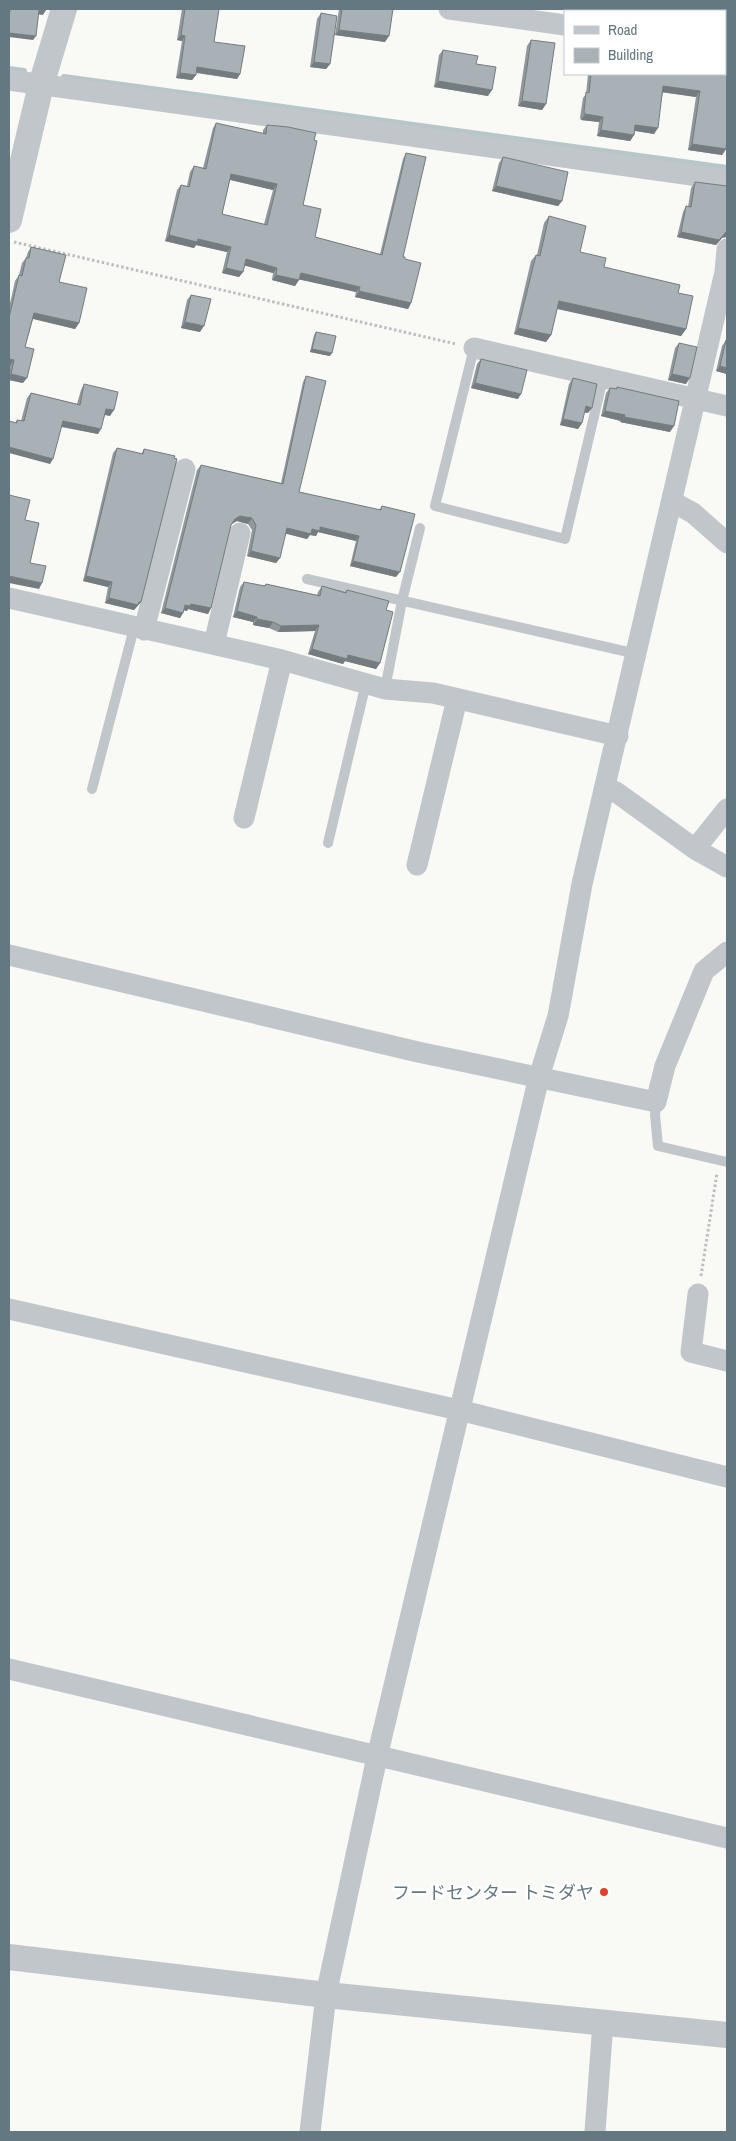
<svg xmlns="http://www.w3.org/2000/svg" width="736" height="2141" font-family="'Archivo Narrow','Noto Sans JP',sans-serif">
<rect width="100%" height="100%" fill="#f9f9f6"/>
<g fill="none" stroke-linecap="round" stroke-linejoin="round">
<!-- stream -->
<path stroke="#b7c6c8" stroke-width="6" d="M9,69L24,71
M64,77L727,168"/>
<!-- path -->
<path stroke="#babfc1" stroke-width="3" stroke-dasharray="2.5 2.5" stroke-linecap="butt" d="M14,242L456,344
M701,1276L717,1173"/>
<!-- service -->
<path stroke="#c0c6c9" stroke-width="10" d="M474,348L435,506L565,539L603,378
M307,579L637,654
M385,689L402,601L420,528
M92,789L134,628
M328,843L366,683
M656,1102L655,1115L658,1146L727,1162"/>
<!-- minor -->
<path stroke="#c0c6c9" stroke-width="21" d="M449,9L565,25
M725,48H727
M9,80L727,180
M474,348L727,406
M673,502L693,513L727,543
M9,598L282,660L385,689L433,693L618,736
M144,630L185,469
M214,644L240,533
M605,787L616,792L695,849L727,867
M244,818L282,660
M695,849L727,809
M417,865L457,699
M9,955L418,1052L656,1102L665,1066L704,971L727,952
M698,1294L691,1352L727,1361
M9,1309L459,1410L727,1477
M9,1669L727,1838
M310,2132L326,1995L377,1757L539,1077L558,1016L582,884L725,272L727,249
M595,2132L603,2022"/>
<!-- tertiary -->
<path stroke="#c0c6c9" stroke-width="26" d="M9,220L41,85L64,9
M9,1957L326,1995L727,2035"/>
</g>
<!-- wall -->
<path fill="#90989d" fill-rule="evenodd" d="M182,9H219L214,42L240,74L237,79L196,73V75L192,80L176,78L182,41L177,40Z
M339,9H393L385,42L335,35Z
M321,13L330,64L326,69L310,67L317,19Z
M531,40L546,104L542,110L518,106L527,46Z
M443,50L476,64L488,96L434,87L439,55Z
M588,74H725L726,149L722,155L688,150L696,97L663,92L654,134L635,131L634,135L630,141L597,136L599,122L581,120L580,118L583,98L586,94Z
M216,123L263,134V130L267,125L303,205L315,237L380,254L403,159L406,153L403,257L405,259L411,303L408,309L355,297L356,292L299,279L295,286L272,280L273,273L245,265L243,272L239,277L222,273L227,252L196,245L194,248L165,241L177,190L181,185L187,186L190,172L194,166L203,168L213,128ZM230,180L273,190L264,224L222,214Z
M503,157L562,201L558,206L492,191L499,163Z
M695,182L722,238L716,245L677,237L683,212L686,206L688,207L691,188Z
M549,216L580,252L604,267L678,293L686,329L681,336L557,309L551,335L546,342L514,334L531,261L536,255H537L544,223Z
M31,247L59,282L79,323L75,329L33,319L25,347L23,383L9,380V371L10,366L9,365V308L15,281L19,275L22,263L26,258L28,252Z
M191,295L200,332L181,328L187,300Z
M316,332L330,356L310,352L314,335Z
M726,340L727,341V374L716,371L722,346Z
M679,343L686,384L668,380L675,348Z
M481,359L518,399L471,388L477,364Z
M306,376L299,492L379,510L382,506L396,577L350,566L356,541L318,532L316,536L310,535L307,539L285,533L280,558L276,563L247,556L252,530L248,524L237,521L232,524L231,525L211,608L208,614L188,609L187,611L184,610L180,618L161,613L197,470L201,465L281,483L303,382Z
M573,378L588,413L584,412L582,423L578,429L560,425L569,384Z
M84,384L110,416L105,415L98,434L61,427L50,464L15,423L17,420L21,421L27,398L31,393L77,404L81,390Z
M617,387L670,432L620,422L621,421L601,416L606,393L610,388L616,389Z
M117,448L141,454L144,449L141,602L134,610L105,603L108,587L83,581L113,453Z
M244,582L264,586L266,584L317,595L318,592L322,586L345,592L347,590L386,610L380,663L376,669L345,661L343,664L308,654L315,631L278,632L269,628L253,625V622L233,617L240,587Z"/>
<!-- shaded-wall -->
<path fill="#757c7f" d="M539,9H552L551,10Z
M585,9H600L599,11H584Z
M39,10H46L43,15L36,14Z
M725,13L727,14V20L725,19Z
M339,30L389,36L385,42L335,35Z
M9,33L36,36L33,40L9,37Z
M181,35L185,36L182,41L177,40Z
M314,62L330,64L326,69L310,67Z
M197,67L240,74L237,79L193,72Z
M180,73L196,75L192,80L176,78Z
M438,81L492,90L488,96L434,87Z
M663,86L700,91L696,97L660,92Z
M522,101L546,104L542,110L518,106Z
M585,114L603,117L599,122L581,120Z
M635,125L658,128L654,134L631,130Z
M601,130L634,135L630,141L597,136Z
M692,144L726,149L722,155L688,150Z
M231,174L277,184L273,190L227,179Z
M496,186L562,201L558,206L492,191Z
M681,232H727V237L722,238L716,245L677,237Z
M169,235L198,239L231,247L227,252L196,245L194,248L165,241Z
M246,259L277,268L273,273L242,265Z
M226,268L243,272L239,277L222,273Z
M301,273L360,287L356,292L297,279Z
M276,275L299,280L295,286L272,280Z
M359,291L411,303L408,309L355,297Z
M559,301L686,329L681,336L554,308Z
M34,313L79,323L75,329L30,318Z
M185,322L204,326L200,332L181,328Z
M518,328L551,335L546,342L514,334Z
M312,349L332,353L330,356L310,352Z
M9,359L14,360L10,366L9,365Z
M720,366L727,368V374L716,371Z
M11,374L27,378L23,383L9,380V377Z
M672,374L690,378L686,384L668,380Z
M475,383L521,394L518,399L471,388Z
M586,406L592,408L588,413L582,412Z
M106,409L114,410L110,416L102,414Z
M605,411L625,415L621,421L601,416Z
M624,417L674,426L670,432L620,422Z
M563,419L582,423L578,429L560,425Z
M63,421L101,429L98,434L59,426Z
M9,447L53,459L50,464L9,453Z
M240,516L252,518L248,524L237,521L231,524L235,519Z
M320,527L359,536L356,541L318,532L316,536L310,535L307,539L283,533L287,528L312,529Z
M251,551L280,558L276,563L247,556Z
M353,561L400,572L396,577L350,566Z
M9,576L42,583L39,589L9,583Z
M86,576L112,582L108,587L83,581Z
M109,598L139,602H141L134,610L105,603Z
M191,604L211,608L208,614L188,609L187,611L182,610L185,605Z
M165,608L183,613L180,618L161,613Z
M237,611L257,617L253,622L233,617Z
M257,619L273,622L269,628L253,625Z
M319,625L315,631L278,632L281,626Z
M312,649L348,655L380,663L376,669L345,661L343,664L308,654Z"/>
<!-- building -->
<path fill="#a7b1b6" stroke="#757c7f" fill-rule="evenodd" d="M10,9H46V10H39L36,36L9,33V19Z
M185,9H219L214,42L245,46L240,74L197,67L196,75L180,73L185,36L181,35Z
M342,9H393L389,36L339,30Z
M597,9H727V14L725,13V11H600V9Z
M321,13L337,16L330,64L314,62Z
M531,40L555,43L546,104L522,101Z
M443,50L478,56L476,64L496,67L492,90L438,81Z
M725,57L727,58V137L726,149L692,144L700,91L663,86L658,128L635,125L634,135L601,130L603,117L585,114L584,112L586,92L589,93L591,74H725Z
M216,123L266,134L267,125L288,127L316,133L314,140L317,141L303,205L321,209L315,237L382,255L406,153L426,157L403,257H405V259L421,263L411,303L359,291L360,287L301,273L299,280L276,275L277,268L246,259L243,272L226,268L231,247L198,239L197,242L169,235L181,185L189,187L194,166L206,169ZM231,174L277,184L267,225L222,214Z
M503,157L568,172L562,201L496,186Z
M695,182L727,186V232H726L719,240L681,232L686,206L691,207Z
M549,216L586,226L580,252L606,258L604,267L680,285L678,293L693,296L686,329L559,301L551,335L518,328L536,255L540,256Z
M31,247L66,255L59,282L87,288L79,323L34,313L25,347L34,349L27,378L11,374L14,360L9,359V318L19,275L22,276L26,258H29Z
M191,295L211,299L204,326L185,322Z
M316,332L336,336L332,353L312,349Z
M726,340L727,341V368L720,366Z
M679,343L697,347L690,378L672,374Z
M481,359L527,370L521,394L475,383Z
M306,376L326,381L299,492L381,510L382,506L415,514L400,572L353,561L359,536L320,527V531L312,529L311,534L287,528L280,558L251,551L256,525L252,518L240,516L235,519L231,525L211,608L191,604L190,606L185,605L183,613L165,608L201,465L283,484Z
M573,378L597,384L592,408L586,406L582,423L563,419Z
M84,384L118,392L114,410L106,409L101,429L63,421L53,459L9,447V421L17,423V420L24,421L31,393L80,405Z
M617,387L679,401L674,426L624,417L625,415L605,411L610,388L617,389Z
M117,448L143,454L144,449L175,456L174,458L177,459L141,602H139L138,605L109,598L112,582L86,576Z
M9,495L30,500L25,520L39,523L30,563L46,566L42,583L9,576Z
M244,582L265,586L266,584L320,596L322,586L346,593L347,590L389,601L386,610L393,612L380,663L348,655L347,659L312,649L319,625L281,626L273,622L257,619V617L237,611Z"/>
<!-- markers -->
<circle fill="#e1412e" stroke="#fff" stroke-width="2" cx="604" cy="1892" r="5"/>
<g text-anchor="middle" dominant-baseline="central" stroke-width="5" stroke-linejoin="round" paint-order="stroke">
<!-- poi labels -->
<g font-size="18" fill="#647881" stroke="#fff" text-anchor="end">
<text x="594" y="1892">フードセンター トミダヤ</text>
</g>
</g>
<!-- border -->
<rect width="736" height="2141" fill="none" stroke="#647881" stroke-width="20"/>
<!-- legend -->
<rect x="564" y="10" width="162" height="65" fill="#ffffff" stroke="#c1c9cd"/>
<rect x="574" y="26" width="25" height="8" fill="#c0c6c9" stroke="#c1c9cd"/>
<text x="608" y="35" font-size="15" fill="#647881">Road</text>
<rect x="574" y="48" width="25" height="15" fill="#a7b1b6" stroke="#c1c9cd"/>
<text x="608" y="60" font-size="15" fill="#647881">Building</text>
</svg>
